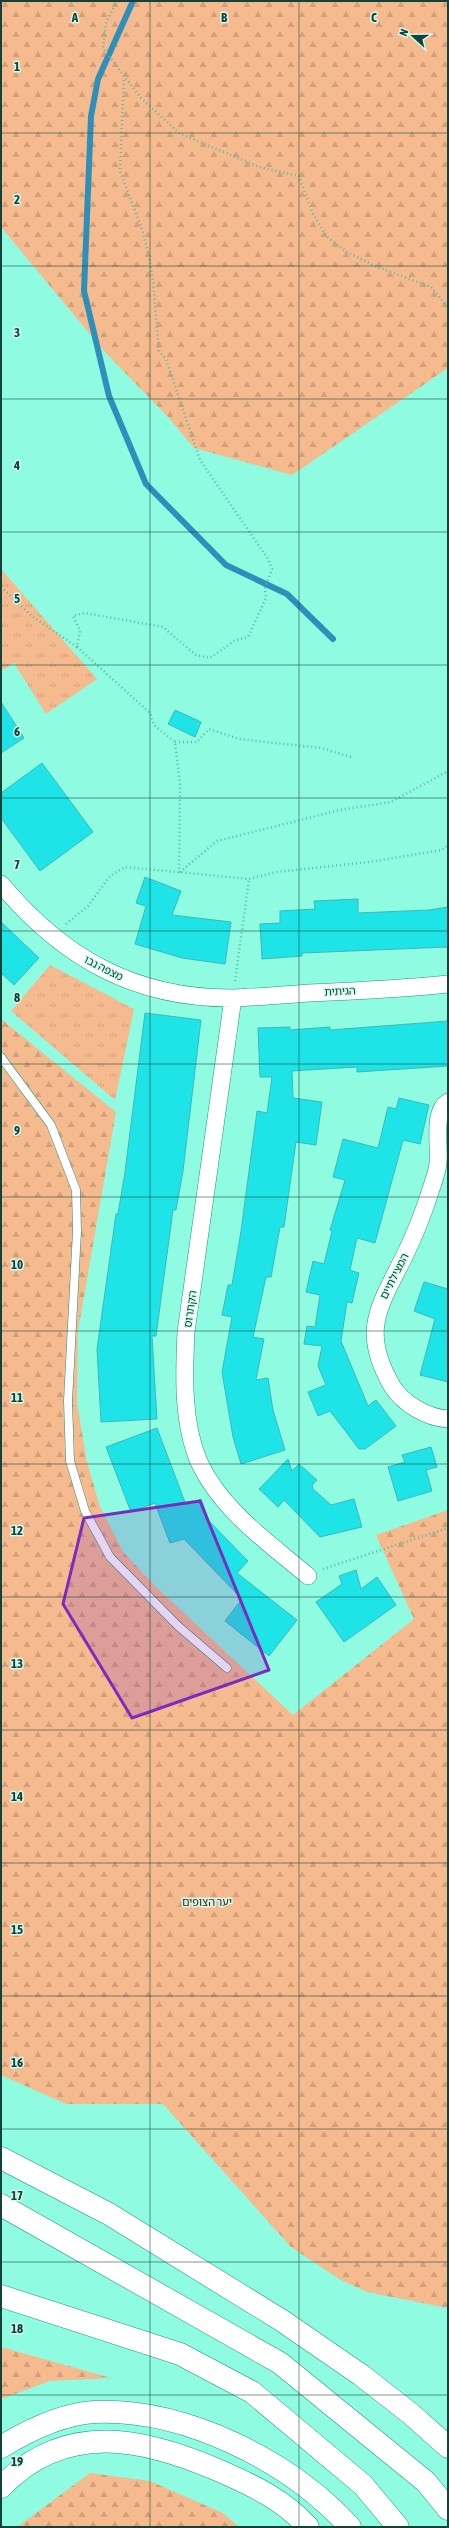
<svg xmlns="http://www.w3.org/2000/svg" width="449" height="2528" font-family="'Asap Condensed','Noto Sans Hebrew',sans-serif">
<defs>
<pattern id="forest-firs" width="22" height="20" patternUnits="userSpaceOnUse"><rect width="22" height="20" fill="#f6ba8f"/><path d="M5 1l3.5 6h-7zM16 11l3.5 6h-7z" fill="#d2a17c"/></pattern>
<pattern id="park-tufts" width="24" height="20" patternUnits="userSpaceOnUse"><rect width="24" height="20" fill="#f6ba8f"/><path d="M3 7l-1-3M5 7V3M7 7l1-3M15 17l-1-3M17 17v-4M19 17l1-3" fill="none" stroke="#d2a17c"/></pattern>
</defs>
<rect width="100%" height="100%" fill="#8ffbe1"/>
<!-- forest -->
<path fill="url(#forest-firs)" d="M1,1H448V368L292,475L194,448L168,417L103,350L1,227Z
M1,1019L116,1112L78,1331L77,1403L87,1462L100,1507L123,1552L155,1586L293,1715L414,1619L376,1535L448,1510V2308L367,2292L341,2280L291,2247L163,2104H66L1,2075Z
M1,2347L111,2378L50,2381L1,2399Z
M90,2473L150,2481L223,2513L239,2527H17Z"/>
<!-- park -->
<path fill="url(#park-tufts)" d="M1,569L97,679L46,714L14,663L1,671Z
M50,965L134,1009L115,1100L11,1011Z"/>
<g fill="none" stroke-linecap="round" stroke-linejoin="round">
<!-- stream -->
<path stroke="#2e90ba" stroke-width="6" d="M133,1L98,79L91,116L84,291L109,396L146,484L226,565L287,594L333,639"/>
</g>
<!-- building -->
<path fill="#1fe4e7" stroke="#3cb9bb" d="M1,702L24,738L1,753Z
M175,710L201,722L195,737L168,724Z
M42,763L93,832L40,871L1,818V793Z
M145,877L181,891L172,915L231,922L225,964L182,958L135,944L146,906L136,903Z
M358,899V913L429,910L448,907V947L302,953V956L262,959L260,924L280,923V911L315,909L314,901Z
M1,922L39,958L14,985L1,973Z
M145,1013L201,1020L183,1171L176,1210H173L156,1336H152L157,1419L101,1422L97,1349L116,1214H118L125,1172Z
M448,1021V1066L357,1072V1067L292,1071L293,1098L322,1102L316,1145L296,1142L284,1227H280L271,1277H266L253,1337L264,1339L256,1380L268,1378L273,1410L285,1450L241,1464L233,1437L222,1372L232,1317L222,1315L228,1285H232L241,1231L257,1111L267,1113L272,1077H260L258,1028L290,1027V1030L330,1027V1030Z
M399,1098L429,1105L420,1144L403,1140L375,1243L357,1238L350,1270L359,1273L352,1303L347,1302L341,1341L368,1406L376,1400L396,1426L365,1449H359L330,1411L318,1416L308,1392L326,1385L318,1366L322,1346L304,1344L307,1326L315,1327L320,1295L306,1292L313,1261L324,1264L332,1231L330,1230L345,1180L333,1177L343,1139L378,1148L388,1107L396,1109Z
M424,1282L448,1289V1382L420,1375L435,1319L414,1311Z
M157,1428L186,1505L201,1499L209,1521L248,1561L237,1573L297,1620L269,1656L225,1621L242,1599L184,1539L170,1543L155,1503L131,1512L106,1447Z
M431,1447L437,1467L426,1470L432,1491L398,1501L388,1467L405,1462L402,1455Z
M288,1459L292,1471L299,1464L317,1480L312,1485L313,1489L331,1505L354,1499L362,1527L320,1537L284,1500L278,1507L259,1489Z
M356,1570L361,1589L377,1577L396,1605L344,1642L316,1602L342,1584L339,1576Z"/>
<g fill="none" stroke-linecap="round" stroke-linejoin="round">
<!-- lane casing -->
<g stroke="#199680" stroke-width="9">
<path id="lane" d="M1,1057L51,1125L76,1190L77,1231L68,1401L70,1461L85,1511L110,1557L178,1626L227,1668"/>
</g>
<!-- street casing -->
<g stroke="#199680" stroke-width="18">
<path id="street" d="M1,884C63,958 135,999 234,998C259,997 284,995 309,993C356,991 402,989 448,984
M233,998L186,1332C184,1374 182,1422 199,1462C221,1510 269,1543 308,1576
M448,1102C432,1112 440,1147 438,1163C437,1173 433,1183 430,1192C423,1215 414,1236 404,1257C379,1307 360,1331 392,1386C403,1404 428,1418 448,1419"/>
</g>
<!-- secondary casing -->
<g stroke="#199680" stroke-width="23">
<path id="secondary" d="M1,2158L109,2214L281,2320L361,2375L411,2414L448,2447
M1,2205L280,2363L426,2482L448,2509"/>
</g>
<!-- highway casing -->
<g stroke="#199680" stroke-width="23">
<path id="highway" d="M1,2296L180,2354L252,2392L363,2485L398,2527
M1,2447C29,2430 61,2414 94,2412C185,2408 290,2461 350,2527
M1,2487C66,2420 144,2438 220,2471C252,2485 284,2500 308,2527"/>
</g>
<!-- path -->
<path stroke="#62b7a3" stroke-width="2.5" stroke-dasharray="1 3" stroke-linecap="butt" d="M117,1L106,23L103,48L141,98L179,133L259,167L299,176L313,214L327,237L347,252L375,266L431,287L448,308
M1,587L33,617L77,647L80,631L73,616L85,613L163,627L196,655L210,658L234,641L248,637L266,598L265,588L272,569L268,559L200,460L166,359L159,351L153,281L149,257L142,229L120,171L124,77
M77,647L150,713L154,725L175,742L180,784L179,873
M175,742H197L209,729L239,739L321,748L351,757
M180,872L217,841L340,810L391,802L448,771
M66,924L88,906L110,876L125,867L249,879L277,872L369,862L442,850L448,845
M235,981L249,879
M323,1569L448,1528"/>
<!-- lane -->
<use href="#lane" stroke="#fff" stroke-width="8"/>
<!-- street -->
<use href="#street" stroke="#fff" stroke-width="17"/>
<!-- secondary -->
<use href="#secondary" stroke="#fff" stroke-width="22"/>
<!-- highway -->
<use href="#highway" stroke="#fff" stroke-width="22"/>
</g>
<!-- marked area -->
<path fill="#7b2cbf" fill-opacity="0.2" stroke="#7b2cbf" stroke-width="3" stroke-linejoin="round" d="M200,1501L269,1670L132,1718L63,1604L84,1518Z"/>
<!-- grid -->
<path fill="none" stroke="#134238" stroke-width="1" stroke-opacity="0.55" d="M150,1V2527M299,1V2527M1,133H448M1,266H448M1,399H448M1,532H448M1,665H448M1,798H448M1,931H448M1,1064H448M1,1197H448M1,1331H448M1,1464H448M1,1597H448M1,1730H448M1,1863H448M1,1996H448M1,2129H448M1,2262H448M1,2395H448"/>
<g text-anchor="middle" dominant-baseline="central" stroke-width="3" stroke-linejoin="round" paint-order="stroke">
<!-- street labels -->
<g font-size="11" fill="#134238" stroke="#d3faef">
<text transform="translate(104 968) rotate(27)">מצפה נבו</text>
<text transform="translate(340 991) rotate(-3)">הגיתית</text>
<text transform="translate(394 1276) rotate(-63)">המצילתיים</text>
<text transform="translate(190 1309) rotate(-82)">הקתרוס</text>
</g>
<!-- park labels -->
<g font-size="11" fill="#432102" stroke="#d3faef">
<text x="207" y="1902">יער הצופים</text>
</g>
</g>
<g font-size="13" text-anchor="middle" font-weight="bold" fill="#134238" stroke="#d3faef" stroke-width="3" stroke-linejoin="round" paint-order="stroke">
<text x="75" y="22">A</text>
<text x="224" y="22">B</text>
<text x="374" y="22">C</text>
<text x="17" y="71">1</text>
<text x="17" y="204">2</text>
<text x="17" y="337">3</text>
<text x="17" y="470">4</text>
<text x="17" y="603">5</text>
<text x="17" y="736">6</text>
<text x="17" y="869">7</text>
<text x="17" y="1002">8</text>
<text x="17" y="1135">9</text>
<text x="17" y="1269">10</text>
<text x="17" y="1402">11</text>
<text x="17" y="1535">12</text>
<text x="17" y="1668">13</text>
<text x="17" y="1801">14</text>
<text x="17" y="1934">15</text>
<text x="17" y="2067">16</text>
<text x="17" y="2200">17</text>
<text x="17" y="2333">18</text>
<text x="17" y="2466">19</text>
</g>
<!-- border -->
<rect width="449" height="2528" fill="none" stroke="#134238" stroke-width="4"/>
<!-- north arrow -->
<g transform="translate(413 36) rotate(291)" stroke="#d3faef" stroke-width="3" paint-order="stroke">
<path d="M0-3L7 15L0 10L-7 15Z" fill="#134238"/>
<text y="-6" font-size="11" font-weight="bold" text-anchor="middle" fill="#134238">N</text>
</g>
</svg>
